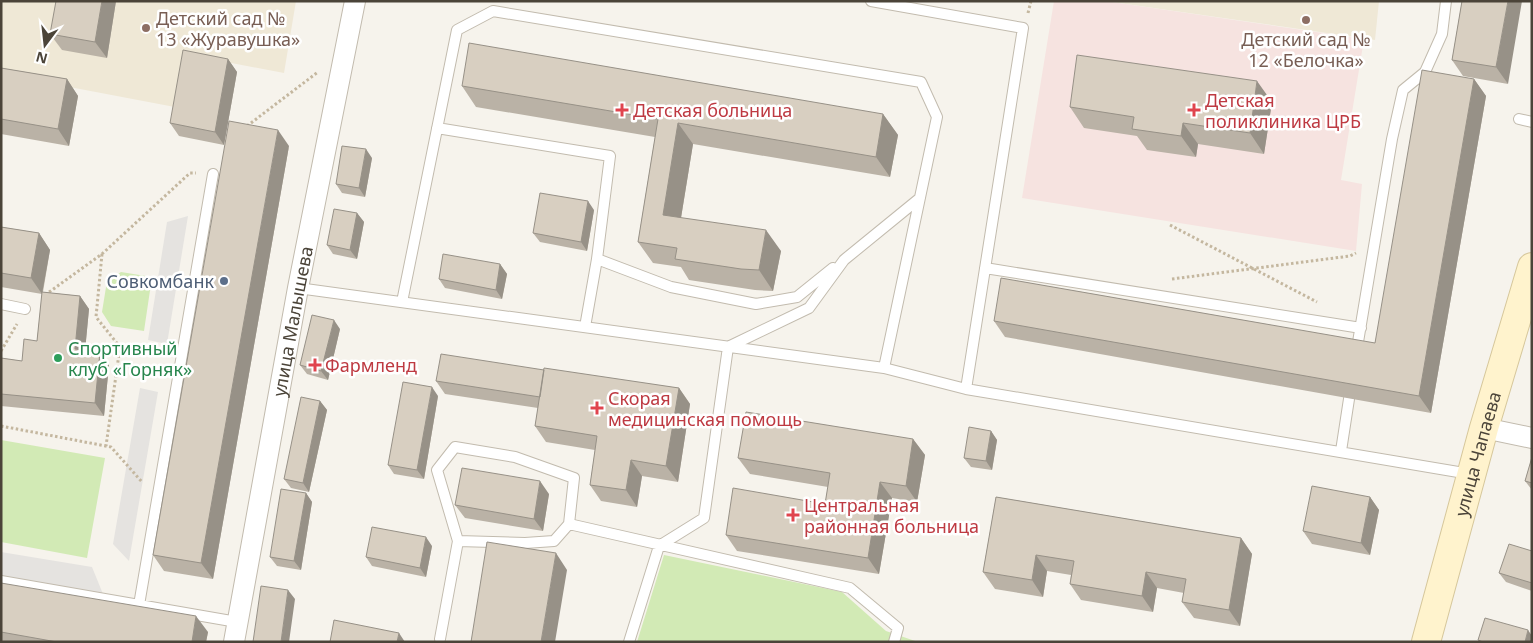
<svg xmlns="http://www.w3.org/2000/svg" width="1533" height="643" font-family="'Noto Sans',sans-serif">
<rect width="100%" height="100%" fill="#f6f3ec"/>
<!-- education -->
<path fill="#efe8d6" d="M1,1H296L284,73L190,55L180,108L1,74Z
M1105,1H1379L1375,40Z"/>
<!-- medical -->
<path fill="#f6e3e0" d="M1054,1H1105L1364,39L1341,180L1362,184L1356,251L1022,198Z"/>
<!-- green -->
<path fill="#d2eab5" d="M121,272L152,277L144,331L111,326L102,312L107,281Z
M1,440L105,458L87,558L1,542Z
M664,555L842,592L886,631L918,642H637Z"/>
<!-- parking -->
<path fill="#e5e3e0" d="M188,216L167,344L148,340L167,222Z
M140,388L158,392L129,561L113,544Z
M1,552L92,567L105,599L1,581Z"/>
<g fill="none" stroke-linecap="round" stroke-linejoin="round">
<!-- lane casing -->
<g stroke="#c2bbae" stroke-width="12">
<path id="lane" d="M871,1L1023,28L966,389L1470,474
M1519,119L1532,122
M437,128L610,156L597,259
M985,268L1361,328
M298,288L884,368L966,389
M402,302L457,30L493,11L921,82L937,117L884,368
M1,304L25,309
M585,327L597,259L671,287L756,304L797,297L833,268
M1356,354L1392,139L1403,90L1425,72L1442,34L1446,1
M1341,451L1351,386
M458,541L525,543L554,541L569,524
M1,581L237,622
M139,605L213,174
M440,639L458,541L437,470L455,447L515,457L574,478L569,524L850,588L898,628L894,642
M629,642L659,546L704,518L728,347L809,308L844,260L920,198"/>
</g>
<!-- street casing -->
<g stroke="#c2bbae" stroke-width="22">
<g id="street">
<path d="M1484,428L1532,438"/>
<path id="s1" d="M234,642L298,288L355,1"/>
</g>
</g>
<!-- secondary casing -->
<g stroke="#d6c79b" stroke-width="30">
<g id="secondary">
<path id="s2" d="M1426,642L1484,428L1532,267"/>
</g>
</g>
<!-- path -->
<path stroke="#c4b79f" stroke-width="3" stroke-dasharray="2.5 2.5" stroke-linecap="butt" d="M1028,13L1031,1
M247,126L318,72
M1170,225L1317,302
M102,254L96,317L120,347L106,446
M1172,279L1350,256L1356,253
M45,295L102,254L190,173H196
M1,351L17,324
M1,426L111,447L142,482"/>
<!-- lane -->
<use href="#lane" stroke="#fff" stroke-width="10"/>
<!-- street -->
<use href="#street" stroke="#fff" stroke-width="20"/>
<!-- secondary -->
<use href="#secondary" stroke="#fff3cd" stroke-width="28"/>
</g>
<!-- wall -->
<path fill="#bab2a6" d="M116,1L107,58L62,50L50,34Z
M1462,1L1508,84L1463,76L1452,60Z
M228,59L237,72L224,145L179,136L170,123Z
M1,68L67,79L78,96L69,146L1,134Z
M1474,79L1486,96L1431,413L1005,337L994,321L1375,343Z
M462,86L883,114L898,135L890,177L693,144L681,218L781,251L773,291L755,290L689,280L681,267L653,263L638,242L655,137L476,107Z
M1272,102L1264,154L1198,144L1196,157L1147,150L1137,136L1084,128L1070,107Z
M289,146L213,579L164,571L153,555Z
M372,158L365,197L342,193L336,184Z
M594,210L587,251L540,242L533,233Z
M357,213L364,222L357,259L333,254L327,245Z
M1,227L39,233L50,250L43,292L80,296L89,309L85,350L109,365L104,416L1,406V358L22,361L37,341L42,294L1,287Z
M500,264L507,274L502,299L445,288L439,279Z
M340,329L328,380L307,374L300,365Z
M544,370L679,388L690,404L678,482L642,476L637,507L601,501L590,485L595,450L546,442L535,426L538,408L445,394L436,381Z
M438,396L424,479L394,474L388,465Z
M320,401L327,410L309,492L291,488L284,479Z
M991,431L997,440L992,470L971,467L964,458Z
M913,439L925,455L917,502L892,498L879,574L737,551L726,535L825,504L828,487L750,474L738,458Z
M1532,457V490L1525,481Z
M306,493L312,502L301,570L277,566L270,557Z
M549,494L543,531L465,518L455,505Z
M996,497L1241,538L1252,554L1240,626L1194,618L1182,602L1184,593L1157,588L1153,612L1081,600L1070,584L1071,575L1047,571L1043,597L995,589L983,572Z
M1370,497L1379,510L1370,555L1312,544L1303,531Z
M432,546L426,577L372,566L366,557Z
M1532,551V591L1506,582L1499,573Z
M1,583L208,632L206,642H1Z"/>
<!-- shaded-wall -->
<path fill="#979187" d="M102,1H116L107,58L95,42Z
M1508,1H1522L1508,84L1496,67Z
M228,59L237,72L224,145L215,132Z
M67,79L78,96L69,146L58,129Z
M1474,79L1486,96L1431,413L1419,396Z
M1257,81L1272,102L1264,154L1250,133Z
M883,114L898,135L890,177L876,157Z
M678,123L693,144L678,236L663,215Z
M1183,123L1198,144L1196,157L1181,136Z
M278,130L289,146L213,579L201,563Z
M366,149L372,158L365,197L359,188Z
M588,201L594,210L587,251L581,242Z
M357,213L364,222L357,259L350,250Z
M766,230L781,251L773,291L759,270Z
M39,233L50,250L42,294L31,278Z
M500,264L507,274L502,299L496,290Z
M80,296L89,309L84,362L75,349Z
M334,320L340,329L328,380L321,371Z
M100,352L109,365L104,416L95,403Z
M432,387L438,396L424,479L417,470Z
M679,388L690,404L678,482L666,466Z
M320,401L327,410L309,492L303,483Z
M991,431L997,440L992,470L986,461Z
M913,439L925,455L917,502L906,486Z
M631,460L642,476L637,507L626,490Z
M540,481L549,494L543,531L534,519Z
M880,482L892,498L879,574L868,558Z
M306,493L312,502L301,570L294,561Z
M1370,497L1379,510L1370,555L1361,543Z
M426,537L432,546L426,577L420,568Z
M1241,538L1252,554L1240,626L1229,610Z
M556,553L567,570L555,642H541Z
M1036,555L1047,571L1043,597L1032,580Z
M1146,572L1157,588L1153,612L1142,596Z
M288,590L295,599L289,642H281Z
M196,616L208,632L206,642H192Z
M1528,630L1532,636V642H1525Z
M399,633L405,642H397Z"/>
<!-- building -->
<path fill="#d8cfc1" stroke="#979187" d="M56,1H102L95,42L50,34Z
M1462,1H1508L1496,67L1452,60Z
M469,43L883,114L876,157L678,123L663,215L766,230L759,270L741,269L675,259L677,248L638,242L658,119L462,86Z
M183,50L228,59L215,132L170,123Z
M1077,55L1257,81L1250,133L1183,123L1181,136L1132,129L1134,117L1070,107Z
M1,68L67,79L58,129L1,119Z
M1422,70L1474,79L1419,396L994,321L1001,278L1375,343Z
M229,121L278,130L201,563L153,555Z
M342,146L366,149L359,188L336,184Z
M540,193L588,201L581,242L533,233Z
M334,209L357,213L350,250L327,245Z
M1,227L39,233L31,278L1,273Z
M443,254L500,264L496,290L439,279Z
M42,292L80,296L75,349L100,352L95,403L1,394V358L22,361L24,339L37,341Z
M312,315L334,320L321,371L300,365Z
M441,354L544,370L540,397L436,381Z
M544,368L679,388L666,466L631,460L626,490L590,485L597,436L535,426Z
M403,382L432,387L417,470L388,465Z
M301,397L320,401L303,483L284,479Z
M746,412L913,439L906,486L880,482L868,558L726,535L733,488L825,504L830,473L738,458Z
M969,427L991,431L986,461L964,458Z
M1532,457V483L1525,481Z
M462,468L540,481L534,519L455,505Z
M1312,486L1370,497L1361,543L1303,531Z
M281,489L306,493L294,561L270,557Z
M996,497L1241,538L1229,610L1182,602L1186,579L1146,572L1142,596L1070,584L1074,561L1036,555L1032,580L983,572Z
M372,527L426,537L420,568L366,557Z
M487,542L556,553L541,642H471Z
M1509,544L1532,551V583L1499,573Z
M1,583L196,616L192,642H57L1,632Z
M261,586L288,590L281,642H253Z
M1485,618L1528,630L1525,642H1483L1478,640Z
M334,620L399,633L397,642H330Z"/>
<!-- markers -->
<g fill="#8d6e63" stroke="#fff" stroke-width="2">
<circle cx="1306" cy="20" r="5"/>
<circle cx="146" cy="28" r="5"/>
</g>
<g fill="#e0444e" stroke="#fff" stroke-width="2">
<path d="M619.5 102.5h5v5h5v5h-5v5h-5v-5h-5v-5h5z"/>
<path d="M1191.5 102.5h5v5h5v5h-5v5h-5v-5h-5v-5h5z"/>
<path d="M312.5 357.5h5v5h5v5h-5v5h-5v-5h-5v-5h5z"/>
<path d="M594.5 400.5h5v5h5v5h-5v5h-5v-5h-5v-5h5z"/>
<path d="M790.5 507.5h5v5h5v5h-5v5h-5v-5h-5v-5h5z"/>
</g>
<circle fill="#5c6f8a" stroke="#fff" stroke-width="2" cx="224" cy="281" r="5"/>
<circle fill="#2e9e5b" stroke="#fff" stroke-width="2" cx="58" cy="358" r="5"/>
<g text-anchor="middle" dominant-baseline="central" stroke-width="5" stroke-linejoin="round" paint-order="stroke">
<!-- education labels -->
<g font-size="18" fill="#785e54" stroke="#fff" text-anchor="start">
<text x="156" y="18">Детский сад №<tspan x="156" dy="21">13 «Журавушка»</tspan></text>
<text x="1306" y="39" text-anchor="middle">Детский сад №<tspan x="1306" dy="21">12 «Белочка»</tspan></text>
</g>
<!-- health labels -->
<g font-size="18" fill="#be3a42" stroke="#fff" text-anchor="start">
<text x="1205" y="100">Детская<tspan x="1205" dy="21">поликлиника ЦРБ</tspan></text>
<text x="633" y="110">Детская больница</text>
<text x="325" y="365">Фармленд</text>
<text x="608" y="398">Скорая<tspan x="608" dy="21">медицинская помощь</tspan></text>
<text x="804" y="505">Центральная<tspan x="804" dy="21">районная больница</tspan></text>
</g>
<!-- service labels -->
<g font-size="18" fill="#4e5e75" stroke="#fff" text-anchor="end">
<text x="214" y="281">Совкомбанк</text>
</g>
<!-- street labels -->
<g font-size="18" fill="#4b4439" stroke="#fff">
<text stroke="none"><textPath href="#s1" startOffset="326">улица Малышева</textPath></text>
<text stroke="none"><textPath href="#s2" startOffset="195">улица Чапаева</textPath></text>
</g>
<!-- leisure labels -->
<g font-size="18" fill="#27864d" stroke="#fff" text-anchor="start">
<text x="68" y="348">Спортивный<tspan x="68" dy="21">клуб «Горняк»</tspan></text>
</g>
</g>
<!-- border -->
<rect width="1533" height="643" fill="none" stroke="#4b4439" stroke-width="5"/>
<!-- north arrow -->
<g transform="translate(45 45) rotate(195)" stroke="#ffffff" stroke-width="4" paint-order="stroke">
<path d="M0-4L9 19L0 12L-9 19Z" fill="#4b4439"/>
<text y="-8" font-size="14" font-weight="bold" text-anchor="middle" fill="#4b4439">N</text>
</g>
</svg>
